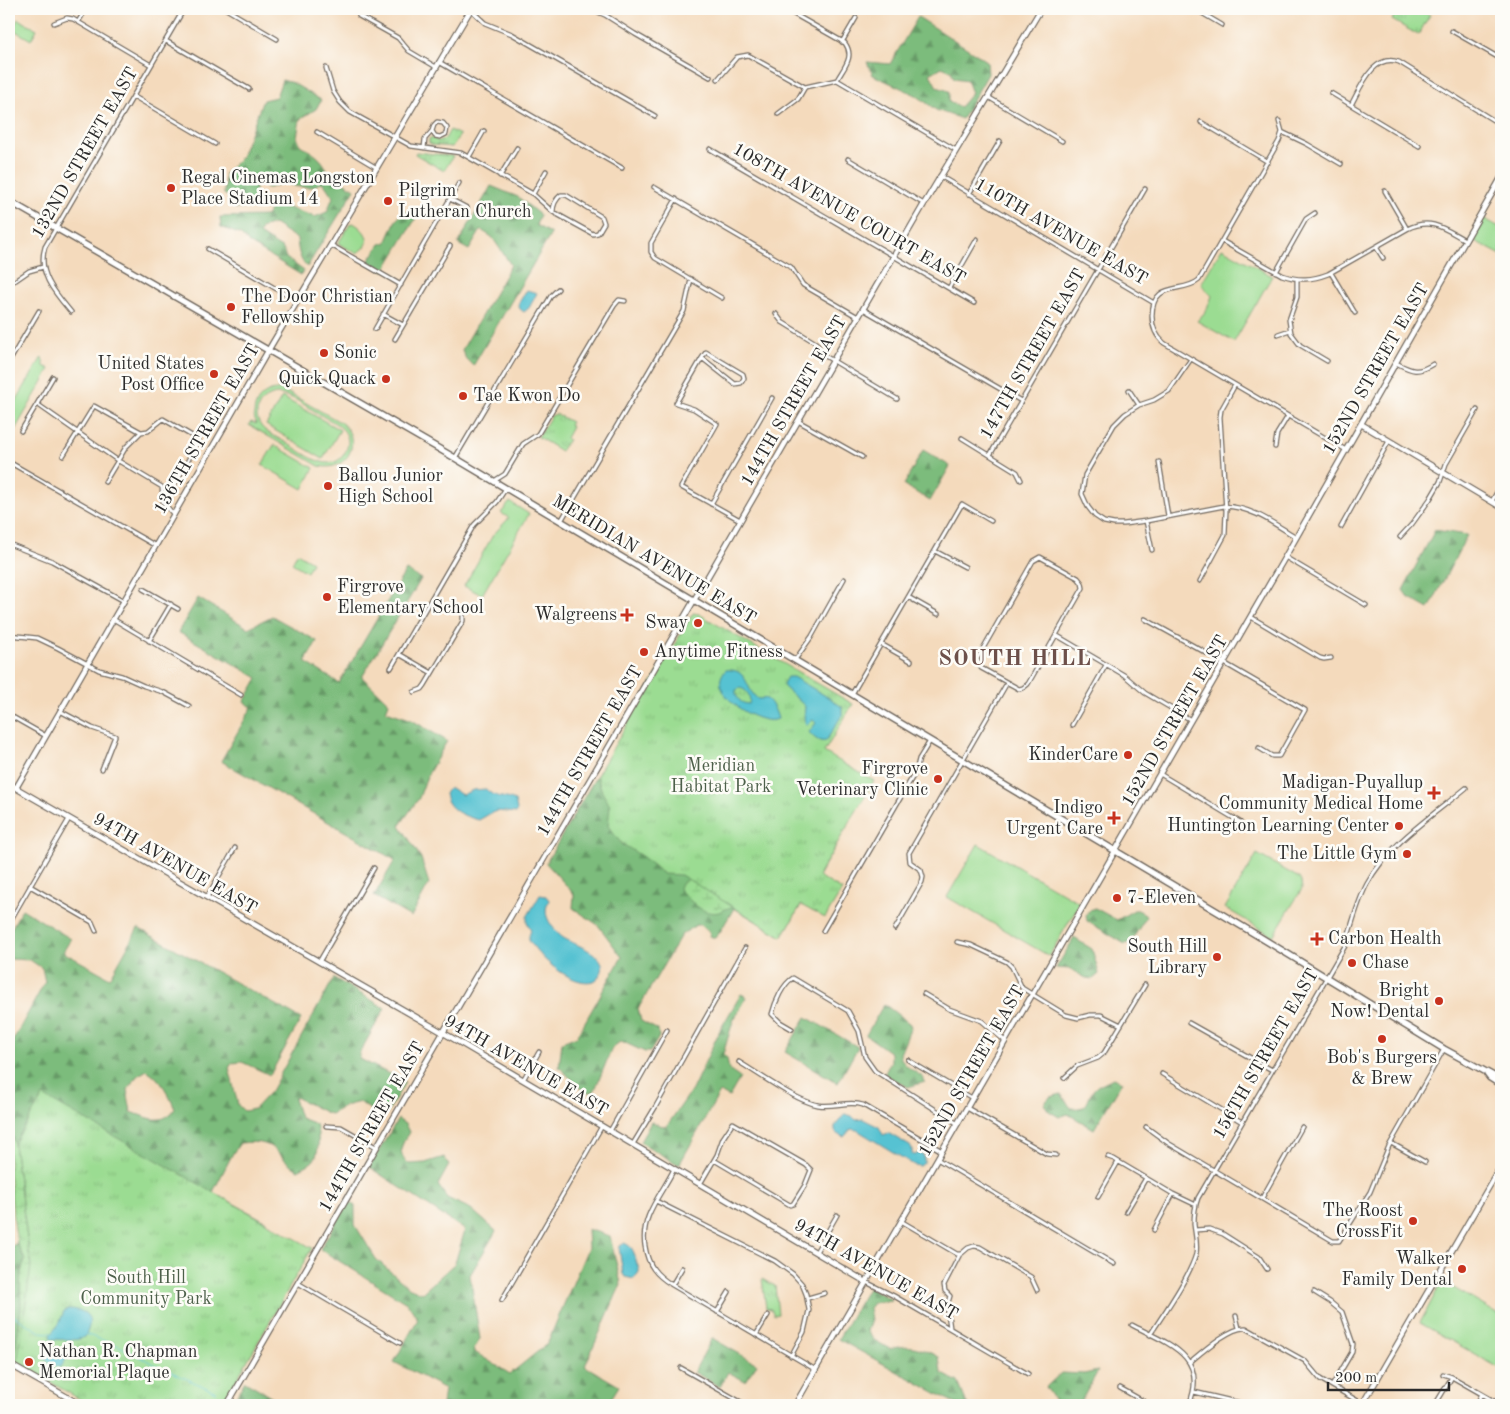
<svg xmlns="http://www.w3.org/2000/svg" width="1510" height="1414" font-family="'Old Standard TT',serif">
<defs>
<pattern id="forest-firs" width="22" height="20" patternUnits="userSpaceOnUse" patternTransform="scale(1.25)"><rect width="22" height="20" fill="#7cbc7c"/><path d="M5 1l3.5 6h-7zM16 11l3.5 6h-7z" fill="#696"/></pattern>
<pattern id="wetland-marsh" width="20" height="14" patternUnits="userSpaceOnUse" patternTransform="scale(1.25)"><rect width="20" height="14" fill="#9bdc92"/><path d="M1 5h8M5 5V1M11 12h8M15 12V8" fill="none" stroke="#86bd7e"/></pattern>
<pattern id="park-tufts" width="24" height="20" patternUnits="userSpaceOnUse" patternTransform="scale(1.25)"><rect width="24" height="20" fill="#9bdc92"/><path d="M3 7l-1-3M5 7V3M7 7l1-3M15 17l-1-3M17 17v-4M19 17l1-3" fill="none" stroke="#86bd7e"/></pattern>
</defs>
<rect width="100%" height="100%" fill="#fdfcf7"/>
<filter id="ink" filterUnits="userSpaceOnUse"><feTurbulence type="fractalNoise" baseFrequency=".02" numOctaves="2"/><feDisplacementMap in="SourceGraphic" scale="10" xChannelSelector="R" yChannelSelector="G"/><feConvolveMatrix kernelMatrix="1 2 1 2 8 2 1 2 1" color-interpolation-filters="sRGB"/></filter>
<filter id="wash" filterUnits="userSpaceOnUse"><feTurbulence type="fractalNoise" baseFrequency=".0096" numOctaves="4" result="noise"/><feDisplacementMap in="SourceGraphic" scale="20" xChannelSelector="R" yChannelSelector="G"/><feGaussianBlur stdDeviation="1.12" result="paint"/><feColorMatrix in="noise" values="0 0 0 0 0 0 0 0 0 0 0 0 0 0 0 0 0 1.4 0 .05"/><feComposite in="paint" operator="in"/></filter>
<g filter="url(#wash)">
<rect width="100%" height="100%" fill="#f4dabc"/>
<!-- green -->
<path fill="#9bdc92" stroke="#63845e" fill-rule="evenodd" d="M18,19L37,29L31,40L12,29Z
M1483,218L1501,228V255L1471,239Z
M353,223C367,230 375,246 356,253L339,244V242L350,224Z
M1222,248L1272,276L1234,342L1197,321L1206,311L1212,296L1201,284Z
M42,357L44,366L50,369L12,435L9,433V413Z
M283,390L340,422C364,439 348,473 319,466L249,425L251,422L256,424C249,405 262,388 283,390ZM276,394C292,394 310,409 324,417C335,423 349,429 348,444C347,449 345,454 341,458C326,472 304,453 290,445C281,439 267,434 261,426C251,412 261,397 276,394Z
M282,397L340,430L323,459L266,425Z
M274,445L314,468L303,489L262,465Z
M510,502L529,514L482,595L464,586L493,535L509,518L501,513Z
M978,844L1080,903L1049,956L947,897Z
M1257,854L1299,878L1301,882L1302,889L1273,936L1225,908Z
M1442,1281L1501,1316V1369L1420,1323Z"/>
<!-- forest -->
<path fill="url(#forest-firs)" stroke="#547454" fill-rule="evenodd" d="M918,17L987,61L988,74L962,119L936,110L916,95L873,75L867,62L890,64ZM942,67L951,71L954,78L967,80L972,93L960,107L949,102V91L937,87L930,74Z
M282,80L293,83L321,100L316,109L300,119L297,137L300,145C312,152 324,159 328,173L355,189L307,267C299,259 298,250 297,239L274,224L261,228L259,234L283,249L286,258L304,271L301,275L249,243L241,235L221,227L220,217L266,216L276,200L286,207L315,217L327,212L333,197L323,182L312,187H299L283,183L266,189L260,177H252L255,183V199L242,209L235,208V197H229L224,194L225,173L241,157L263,100L276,97Z
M491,186L518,197L540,215L536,225L551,234L473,366L466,359L462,350L511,265L492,237L481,230L469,250L458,244Z
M405,211L415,216L416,218L384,271L368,262L380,244L386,243L396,220Z
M923,450L950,466L930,501L904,485Z
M1435,530L1467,535L1429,609L1408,597L1403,590Z
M406,570L421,579L362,677L389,703L386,711L410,719L447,741L427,776L419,798L400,825L421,858L429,884L411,917L374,896L395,860L221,761L252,707L244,702L258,678L178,632L198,598L248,628L272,616L317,641L305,662L339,683Z
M597,775L602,792L643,857L663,874L837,844L782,937L734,908L720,932L715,938L710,936V933L701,925H696L681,935L638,1009L641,1021L658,1030L659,1037L650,1052H645L621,1041L612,1048L594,1092H585L559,1067L562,1042L577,1036L622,957L598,925L573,908L574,894L546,863Z
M1095,908L1117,920L1134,910H1138L1145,914L1146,917L1130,943L1125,944L1087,921L1086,915L1090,910Z
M22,909L71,939L63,952L110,978L138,928L301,1019L270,1075L242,1062L232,1063L229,1068L238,1105L244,1111L254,1109L271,1091L334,978L385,1008L359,1054L360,1059L405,1082L387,1114H376L360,1102L344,1106L331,1114L327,1113L295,1097L294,1099L300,1118L316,1124C319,1133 320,1154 313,1161C309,1165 303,1167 298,1170C272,1153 278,1139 240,1143L233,1153L213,1192L267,1222L31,1267L14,1144L9,1119V1048L45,982L42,968L30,960L9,959V933ZM147,1070C162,1080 168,1093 175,1109C162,1126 149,1118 131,1112L127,1090L137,1076Z
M1074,938L1092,949L1099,974L1093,979L1086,978L1070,969L1056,968Z
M741,994L747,997L733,1021L723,1054L727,1058L729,1070L740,1078L729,1097L720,1092L679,1165L640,1142L651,1122L666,1127L692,1090L720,1030Z
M884,1004L910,1024L911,1027L900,1054C901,1065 914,1071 923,1077L925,1082L908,1087L887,1076L885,1073L891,1061V1053L866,1035Z
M806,1017L858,1047L838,1083L785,1052Z
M1113,1078L1122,1082L1094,1129L1068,1114L1059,1117L1049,1111L1044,1104L1050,1097L1061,1094L1071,1108C1092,1110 1085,1099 1095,1088C1099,1084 1108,1081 1113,1078Z
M398,1119L405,1124L409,1132C402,1145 396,1152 409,1164L425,1163L444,1157L449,1165L438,1185L447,1198L471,1209L496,1231L470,1275L480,1339L473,1351L510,1374L547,1344L588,1248L587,1229L610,1236L621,1284L585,1366L619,1386L607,1405H442L444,1388L394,1362L418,1319L408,1304L320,1249L349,1201L355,1206V1225L376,1259L408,1287L422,1293L455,1263L465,1230L369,1167Z
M17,1243L25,1260C18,1276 21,1290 21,1307C20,1324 17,1341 13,1358L9,1355V1248Z
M869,1287L892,1300L873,1303L869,1308L871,1320L867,1331L874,1340L890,1349C910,1343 921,1348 939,1357L941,1373L958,1382L967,1404L969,1405H958L838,1339Z
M712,1338L757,1364L745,1381L728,1372L720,1387L694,1372Z
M1098,1371L1079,1405H1056V1402L1046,1387L1061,1373L1084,1374Z
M245,1381L286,1405H231Z"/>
<!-- wetland -->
<path fill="url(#wetland-marsh)" stroke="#63845e" d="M691,876L734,907C728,907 724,910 719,912C702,916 690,900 679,889L680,885Z
M9,1119L14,1144L31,1267L25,1366L13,1358C17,1341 20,1324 21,1307C21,1290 18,1276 25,1260L17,1243L13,1214L9,1171Z"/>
<!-- park -->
<path fill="url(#park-tufts)" stroke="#63845e" d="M1398,9H1419L1430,15L1418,35L1392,20Z
M450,130L460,135L452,147L432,145L429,143V139L431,138L439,141L445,139Z
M416,152L453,156L444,171L415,154Z
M556,414L571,422L569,425L572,427L566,438L568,440L561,451L538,437L551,416Z
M297,553L312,562L307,572L292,563Z
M693,613L699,614L853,704L824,752L874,781L818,876L842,890L825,918L801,905L782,937L681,875L663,874L643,857L621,843L608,826L610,806L602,792L597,775Z
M43,1096L312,1248L222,1405H90L17,1363L31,1266L14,1144Z
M762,1279L775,1286L778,1314L774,1315L771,1309L766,1308Z"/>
<!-- water -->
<path fill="#57c2d2" stroke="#41767e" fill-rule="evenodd" d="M527,290L537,293L529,308L524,312L520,309L518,304Z
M726,670C749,668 745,690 758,699C760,699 765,698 767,699C772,702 777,714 778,719C759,728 703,691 726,670ZM740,688C748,690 751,697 749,704C741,704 735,698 736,690Z
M787,677H793L831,699L842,707V715L826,741C819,743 813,737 809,732L816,723L813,720L806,725L804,718L805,706L784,687L783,684Z
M451,788L462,795L473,790L486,789C493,798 505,796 515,801L517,810L516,813L497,811L491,813L479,820C463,816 448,810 445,794L448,789Z
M540,895L546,896L549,900C548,903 546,907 546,911C546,920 555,931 562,937C575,946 619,956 596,980C577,989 545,963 534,947C532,945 528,941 529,937C529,935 530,933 531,930L527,922V917Z
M845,1114L852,1116L856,1120L863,1119L879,1127L883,1135L888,1133L910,1146L912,1149V1154L915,1155L919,1153L924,1156V1163L920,1166L914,1165L857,1130L851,1129L844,1137L837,1134L835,1131V1126Z
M624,1243C637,1248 633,1258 639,1268V1272L634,1279L625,1277L623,1274L619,1248L621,1245Z
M68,1309C80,1309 92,1313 89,1326C88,1330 87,1334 84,1337C76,1342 61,1339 51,1339L50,1335L59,1324L64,1311Z
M70,1346L72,1347V1350L61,1367H58L43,1358L44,1352L48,1348L58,1349Z"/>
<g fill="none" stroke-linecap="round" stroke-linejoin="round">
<!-- stream -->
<path stroke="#57c2d2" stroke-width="1" d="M9,1313L40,1332L51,1333
M85,1334L119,1346L158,1366L216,1392"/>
</g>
</g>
<g filter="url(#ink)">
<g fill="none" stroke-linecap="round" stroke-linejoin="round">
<!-- street casing -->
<g stroke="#71685e" stroke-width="5.5">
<path id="street" d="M226,9L277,39
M470,9L485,23L512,34L655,116
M591,9L605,15L635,34L710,77
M1131,9H1132
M1195,9L1222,25
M359,16L398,38L409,51L436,67
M78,22L86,9
M54,23L67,18L73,19L151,65
M1452,31L1501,59
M166,41L249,89
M842,42L856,18
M439,62L622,168
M326,68L333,91L340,102L350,112L411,146L461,153L533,194L553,212L593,234L598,233L604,223L602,217L566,195H561C556,199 553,205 553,212
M718,79L737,57L748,55L805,87
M837,80L956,150
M1331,93L1419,146
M133,96L215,144
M988,97L1062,141
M1351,105C1361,87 1373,53 1399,62L1501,125
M778,114L798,99L805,87L837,80C844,67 855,57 845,43L785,9
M1279,121L1282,132L1279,141L1199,280C1183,294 1152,280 1152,316C1152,327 1156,336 1164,343L1346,450
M1201,122L1268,162
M317,132L377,168
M1282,132L1307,144L1341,164
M424,148L425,139L432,131L435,136L440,137L446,134L447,128L443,123L437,122L434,125L432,131
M710,149L974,303
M469,157L484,131
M848,159L924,204
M500,176L517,148
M940,176L1154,303
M654,187L791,267L803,285L858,317
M1385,191L1407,229
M533,194L546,171
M969,194L1000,141
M450,199L467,208
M676,199L651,243V252L655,258L722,298
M1222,241L1282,275C1299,281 1312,280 1328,274L1407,229C1431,217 1445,229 1465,240
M331,245L401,285
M1376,247L1383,258
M208,249L297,301
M1276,272L1306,219L1315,213
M1331,273L1355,313
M1297,279V297L1289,320L1291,333L1300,345L1327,361
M9,283L16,280L29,271L43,267
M949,288L977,239
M863,309L1021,401
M71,312C55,293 37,273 45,247L184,9
M383,314L403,325
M776,314L782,322L816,343L825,356L897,399
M375,329L459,183
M1278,334L1290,330
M395,339L450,246
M702,358L735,384L741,383L744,378L743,374L706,352L702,358L676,403L694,409L717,424L681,487L740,520
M1191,359L1169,391L1154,400L1139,405L1125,414L1114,425L1085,475L1082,494L1088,507L1095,516L1104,522L1114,524H1124L1146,521L1224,506C1252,507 1273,523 1296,537
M9,362L39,311
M1396,363C1412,371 1417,374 1433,364
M1129,390L1139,405
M37,404L117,460L162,487L163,502L174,515
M798,421L862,457
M21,431L53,377
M962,438L1017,472L1021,480
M1275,447L1277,434L1288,416
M990,455L1145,189
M63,456L94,406L141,432
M455,458L551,296L558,289
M9,462L156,546
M1159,462L1168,516
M494,481L505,474L523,444L538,434L614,306L619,300L625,301
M105,482L126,447L141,432L148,431L163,419L199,440L173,488L163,493
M1492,501L1501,485
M711,504L772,398
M561,521L684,311L691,279
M1146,521L1152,550
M1341,527L1389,441
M1400,537L1412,524L1430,499L1440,482L1446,464L1477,410
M9,544L52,561L124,601
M935,551L965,567
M1040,557L1078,578L1082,583L1083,588L1028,684L1023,688L1019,689L981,668L977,659L1033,561Z
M1285,557L1366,605
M1200,581L1225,535L1226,511L1220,417L1221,410L1235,385
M143,589L178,609
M908,597L938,614
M1251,617L1320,658L1324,659L1331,658
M113,619L241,695
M1145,619L1219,660L1305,710L1279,756H1272L1259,748
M9,635L37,638L58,648L99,670L122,676L144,686L163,692L189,706
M1056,635L1124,675L1145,693L1191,720
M149,641L171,604
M881,644L911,661
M399,654L432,673
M795,660L812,636L844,579
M391,668L474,525L497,502L506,488
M414,692L422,689L425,685L463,621V611
M852,694L962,504L991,521
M60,711L92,728L115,736L102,769
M9,715L46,736
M1072,725L1106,665
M1160,774L1240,822
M30,886L92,922L96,931
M207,897L235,848
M9,923L69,819
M895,929L922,882L923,877L921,870L910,862L909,853L1007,683
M823,931L916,771L919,759L930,741
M957,942L971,945L1007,962L1012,967L1022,988L1066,1015L1078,1018L1090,1015H1101L1121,1025
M319,962L374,868
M924,994L949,1009L982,1021L1005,1041
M1189,1023L1272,1070
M792,1029L780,1022L772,1014C775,1002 783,984 793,978L848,1011L859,1031L865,1057L875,1071L958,1124
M908,1060L972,1098
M739,1062C759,1074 796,1101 818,1105C834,1108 848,1100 863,1105L942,1151
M1162,1074L1242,1122
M1064,1078L1077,1066L1098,1058L1104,1053L1145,985
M523,1080L539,1052
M967,1108L1047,1154L1056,1155
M326,1126L341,1127L376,1147
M1146,1127L1168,1143L1333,1241H1339L1370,1192L1389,1146L1444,1049
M610,1131L667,1030
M1391,1143L1425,1162
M633,1144L656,1106L745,948
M1108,1157L1114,1159L1173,1194L1196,1205
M937,1159L1114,1264
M674,1169C662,1194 640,1216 645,1246C648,1266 656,1275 672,1285L816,1370
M700,1184L717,1155L723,1138L733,1123L806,1165L811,1170L805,1185L793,1204L790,1205L714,1160
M1098,1197L1118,1162
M1262,1198L1302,1127
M656,1201L775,1261L793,1274L802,1284L806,1294L809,1310L804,1332L791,1356
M1126,1212L1146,1178
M901,1221L957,1254H961L968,1248L974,1246L980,1247L1031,1277L1037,1290
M1154,1230L1173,1194
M1195,1230L1209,1229L1223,1234L1259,1257L1267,1269
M816,1252L837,1215
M866,1282L894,1296L1028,1374
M298,1283L400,1343
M672,1285L682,1268
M1314,1292L1330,1302L1342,1312L1353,1344L1352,1352L1332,1386
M808,1298L825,1293
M502,1300L602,1126
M717,1312L729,1292
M1236,1316L1239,1328
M1132,1325C1169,1344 1209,1356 1189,1405
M950,1328L947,1306L950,1296L945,1291L944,1285L960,1254
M756,1335L768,1315
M1150,1335C1164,1313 1189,1278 1196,1254C1198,1244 1195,1234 1194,1224C1194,1215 1195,1206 1198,1198L1345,946C1352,925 1357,903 1367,884C1389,843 1431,817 1466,788
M1190,1362C1202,1352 1231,1326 1246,1328L1305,1361L1320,1379L1363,1404
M681,1368L746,1405
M1443,1374L1452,1377L1501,1405
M1120,1388L1150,1405
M1194,1392L1249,1405
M1435,1405L1452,1377
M1476,1405L1482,1394"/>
</g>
<!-- secondary casing -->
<g stroke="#71685e" stroke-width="7">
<path id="secondary" d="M1361,424L1501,507
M9,784L442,1032L866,1282
M16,788L272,344L471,9
M9,1364L81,1405
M227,1405L924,204L1041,9
M795,1405L1285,557L1501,178
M1362,1405L1501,1166"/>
</g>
<!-- primary casing -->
<g stroke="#71685e" stroke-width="8">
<path id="primary" d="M9,201L455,458L1255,934L1444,1049L1501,1080
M1487,1074L1490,1078L1501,1085"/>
</g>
<!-- street -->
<use href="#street" stroke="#fff" stroke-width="3"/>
<!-- secondary -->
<use href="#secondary" stroke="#fff" stroke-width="4.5"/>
<!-- primary -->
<use href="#primary" stroke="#fff" stroke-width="5"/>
</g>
</g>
<!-- markers -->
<g fill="#c8321e" stroke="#fdfcf7" stroke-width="2">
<circle cx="171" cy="188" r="5"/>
<circle cx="388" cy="201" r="5"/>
<circle cx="231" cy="307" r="5"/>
<circle cx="324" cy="353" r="5"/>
<circle cx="214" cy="374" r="5"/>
<circle cx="386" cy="379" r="5"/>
<circle cx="463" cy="396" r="5"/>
<circle cx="328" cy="486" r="5"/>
<circle cx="327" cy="597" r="5"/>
<path d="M624.5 607.5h5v5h5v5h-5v5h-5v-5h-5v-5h5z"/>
<circle cx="698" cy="623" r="5"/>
<circle cx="644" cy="652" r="5"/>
<circle cx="1128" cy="755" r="5"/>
<circle cx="938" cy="779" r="5"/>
<path d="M1431.5 785.5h5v5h5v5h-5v5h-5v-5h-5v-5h5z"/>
<path d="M1111.5 810.5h5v5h5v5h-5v5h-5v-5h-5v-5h5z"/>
<circle cx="1399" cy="826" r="5"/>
<circle cx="1407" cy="854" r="5"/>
<circle cx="1117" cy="898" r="5"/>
<path d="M1314.5 931.5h5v5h5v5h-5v5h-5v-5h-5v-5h5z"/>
<circle cx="1217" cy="957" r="5"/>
<circle cx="1352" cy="963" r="5"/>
<circle cx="1439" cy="1001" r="5"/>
<circle cx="1382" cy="1039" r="5"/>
<circle cx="1413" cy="1221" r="5"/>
<circle cx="1462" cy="1269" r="5"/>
<circle cx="29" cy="1362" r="5"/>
</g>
<g text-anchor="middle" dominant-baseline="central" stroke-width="5" stroke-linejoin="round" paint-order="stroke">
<!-- street labels -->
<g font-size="18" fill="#2b2b2b" stroke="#fdfcf7">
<text transform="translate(85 153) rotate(-60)">132ND STREET EAST</text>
<text transform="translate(849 214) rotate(30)">108TH AVENUE COURT EAST</text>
<text transform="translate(1061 232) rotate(30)">110TH AVENUE EAST</text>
<text transform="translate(1033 354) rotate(-60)">147TH STREET EAST</text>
<text transform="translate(1376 369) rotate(-60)">152ND STREET EAST</text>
<text transform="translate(794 401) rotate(-60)">144TH STREET EAST</text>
<text transform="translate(207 429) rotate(-60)">136TH STREET EAST</text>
<text transform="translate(654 560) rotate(31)">MERIDIAN AVENUE EAST</text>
<text transform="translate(1175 721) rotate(-60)">152ND STREET EAST</text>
<text transform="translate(590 751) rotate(-60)">144TH STREET EAST</text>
<text transform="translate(175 864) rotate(30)">94TH AVENUE EAST</text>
<text transform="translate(1266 1054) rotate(-60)">156TH STREET EAST</text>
<text transform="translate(526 1066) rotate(30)">94TH AVENUE EAST</text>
<text transform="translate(972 1071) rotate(-60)">152ND STREET EAST</text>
<text transform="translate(372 1127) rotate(-60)">144TH STREET EAST</text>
<text transform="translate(876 1270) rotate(30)">94TH AVENUE EAST</text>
</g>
<!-- poi labels -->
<g font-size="18" fill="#2b2b2b" stroke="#fdfcf7" text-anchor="end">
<text x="181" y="178" text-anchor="start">Regal Cinemas Longston<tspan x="181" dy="21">Place Stadium 14</tspan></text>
<text x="398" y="191" text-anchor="start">Pilgrim<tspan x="398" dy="21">Lutheran Church</tspan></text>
<text x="241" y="297" text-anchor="start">The Door Christian<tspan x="241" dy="21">Fellowship</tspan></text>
<text x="334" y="353" text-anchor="start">Sonic</text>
<text x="204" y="364">United States<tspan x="204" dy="21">Post Office</tspan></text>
<text x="376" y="379">Quick Quack</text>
<text x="473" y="396" text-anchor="start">Tae Kwon Do</text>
<text x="338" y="476" text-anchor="start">Ballou Junior<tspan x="338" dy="21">High School</tspan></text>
<text x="337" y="587" text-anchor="start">Firgrove<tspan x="337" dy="21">Elementary School</tspan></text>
<text x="617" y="615">Walgreens</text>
<text x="688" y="623">Sway</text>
<text x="654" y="652" text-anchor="start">Anytime Fitness</text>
<text x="1118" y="755">KinderCare</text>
<text x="928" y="769">Firgrove<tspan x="928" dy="21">Veterinary Clinic</tspan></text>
<text x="1423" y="783">Madigan-Puyallup<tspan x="1423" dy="21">Community Medical Home</tspan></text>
<text x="1103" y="808">Indigo<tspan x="1103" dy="21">Urgent Care</tspan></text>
<text x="1389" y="826">Huntington Learning Center</text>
<text x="1397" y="854">The Little Gym</text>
<text x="1127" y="898" text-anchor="start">7-Eleven</text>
<text x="1328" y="939" text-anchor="start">Carbon Health</text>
<text x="1207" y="947">South Hill<tspan x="1207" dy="21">Library</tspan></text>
<text x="1362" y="963" text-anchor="start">Chase</text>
<text x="1429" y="991">Bright<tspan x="1429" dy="21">Now! Dental</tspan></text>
<text x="1382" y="1058" text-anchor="middle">Bob's Burgers<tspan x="1382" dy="21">&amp; Brew</tspan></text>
<text x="1403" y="1211">The Roost<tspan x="1403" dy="21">CrossFit</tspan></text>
<text x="1452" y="1259">Walker<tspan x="1452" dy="21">Family Dental</tspan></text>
<text x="39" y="1352" text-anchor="start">Nathan R. Chapman<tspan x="39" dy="21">Memorial Plaque</tspan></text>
</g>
<!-- park labels -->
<g font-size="18" fill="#4d604a" stroke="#fdfcf7">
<text x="721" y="766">Meridian<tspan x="721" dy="21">Habitat Park</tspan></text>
<text x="146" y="1278">South Hill<tspan x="146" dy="21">Community Park</tspan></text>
</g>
<!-- district labels -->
<g font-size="22" font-weight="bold" letter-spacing="1" fill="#6d504a" stroke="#fdfcf7">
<text x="1015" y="659">SOUTH HILL</text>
</g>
</g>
<!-- margin -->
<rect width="1510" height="1414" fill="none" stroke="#fdfcf7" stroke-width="30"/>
<!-- scale -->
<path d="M1328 1382v8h121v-8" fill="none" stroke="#2b2b2b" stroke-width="2.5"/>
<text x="1335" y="1382" font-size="15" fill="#2b2b2b" stroke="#fdfcf7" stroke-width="4" paint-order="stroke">200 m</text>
</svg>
